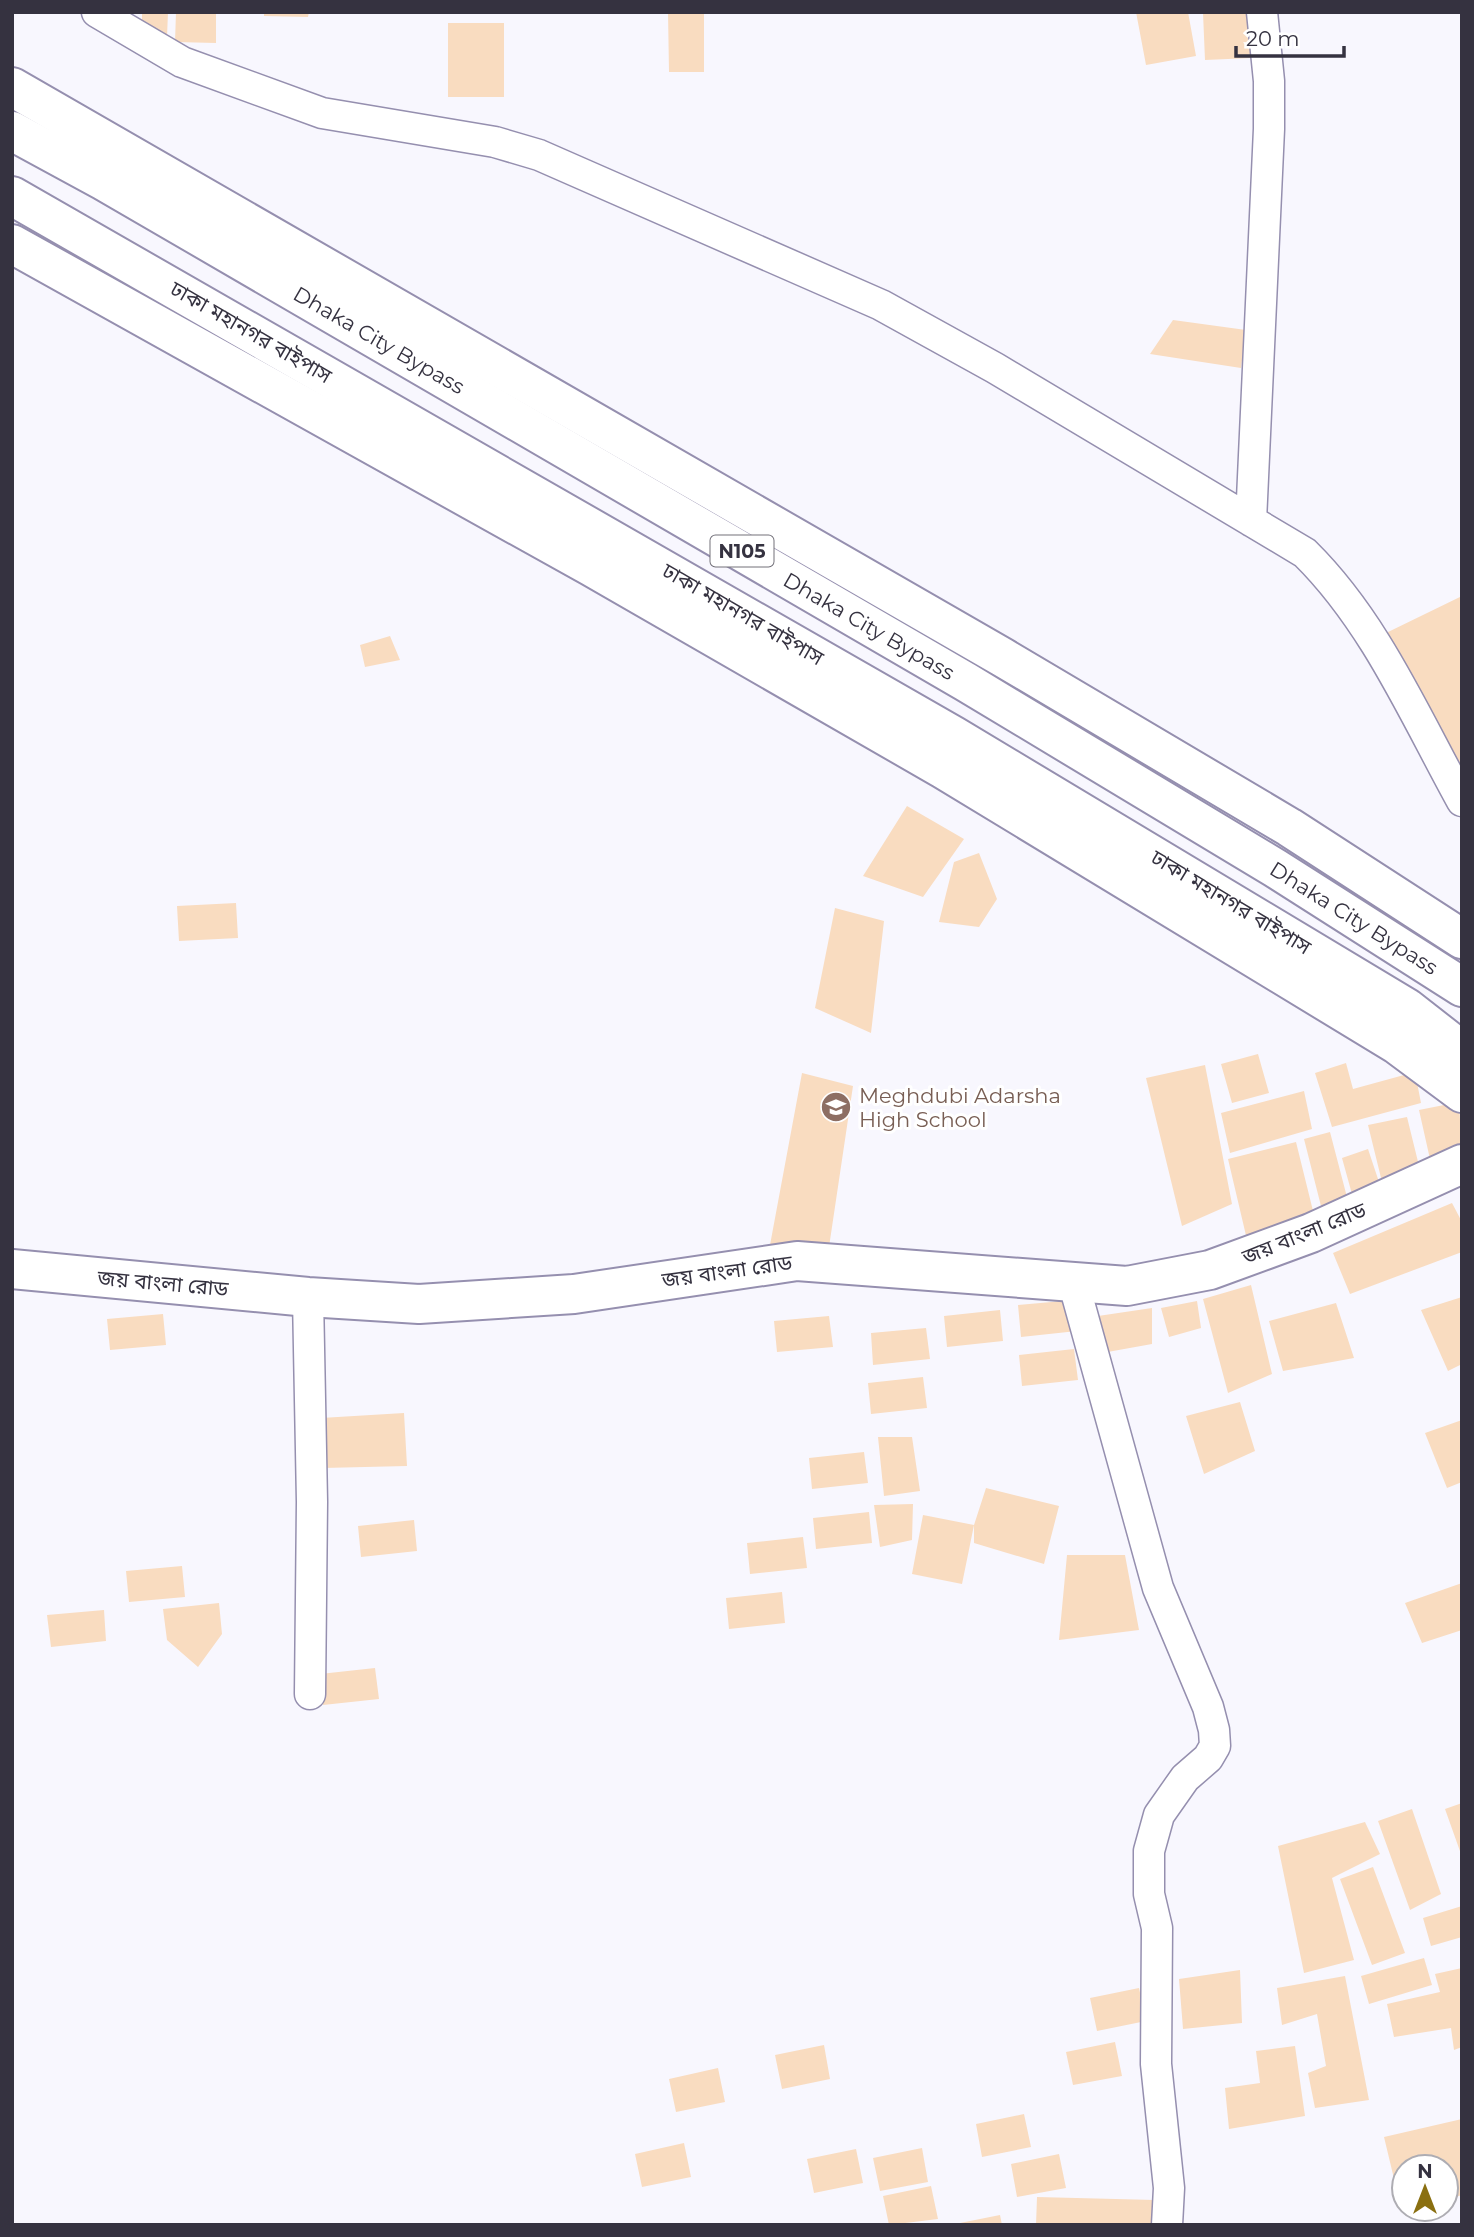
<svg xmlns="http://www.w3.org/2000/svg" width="1474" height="2237" font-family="Montserrat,'Noto Sans Bengali',sans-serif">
<rect width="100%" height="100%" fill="#f8f7fe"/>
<!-- building -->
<path fill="#f9dcc0" d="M142,12H168L167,37H142Z
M176,12H216V43L175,42Z
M264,12H309L308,17L264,16Z
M668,12H704V72H669Z
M1136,12H1188L1196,56L1146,65Z
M1250,12L1251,58L1205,60L1203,13Z
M448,23H504V97H448Z
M1173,320L1246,330L1241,368L1150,354Z
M1462,596V778L1386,633Z
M390,636L400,660L365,667L360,645Z
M907,806L964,839L923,897L863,876Z
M979,853L997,899L979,927L939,922L954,862Z
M236,903L238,938L179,941L177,906Z
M835,908L884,921L871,1033L815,1008Z
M1258,1054L1269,1093L1232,1103L1221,1064Z
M1346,1063L1353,1089L1415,1072L1421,1103L1332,1127L1315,1073Z
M1205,1065L1232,1204L1182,1226L1146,1078Z
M802,1073L853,1086L829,1247L770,1245Z
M1304,1091L1312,1129L1230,1153L1221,1113Z
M1459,1102L1462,1154L1432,1168L1419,1110Z
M1407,1117L1421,1174L1383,1186L1368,1125Z
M1330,1132L1348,1201L1322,1210L1304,1139Z
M1296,1142L1315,1219L1248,1244L1228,1159Z
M1368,1149L1383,1194L1355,1205L1342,1158Z
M1452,1203L1462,1222V1252L1350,1294L1333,1253Z
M1251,1285L1272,1374L1228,1393L1203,1299Z
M1462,1297V1364L1448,1371L1421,1310Z
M1074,1300L1077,1331L1021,1337L1018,1305Z
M1197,1301L1201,1328L1169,1337L1161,1308Z
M1336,1303L1354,1358L1283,1371L1269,1321Z
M1152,1308V1344L1102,1353L1098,1316Z
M1000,1310L1003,1341L947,1347L944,1316Z
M163,1314L166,1345L110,1350L107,1319Z
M829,1316L833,1347L777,1352L774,1321Z
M926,1328L930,1359L873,1365L871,1333Z
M1074,1349L1078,1380L1022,1386L1019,1355Z
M923,1377L927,1408L871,1414L868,1383Z
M1240,1402L1255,1451L1204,1474L1186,1416Z
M404,1413L407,1466L323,1468L321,1418Z
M1462,1420V1482L1447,1488L1425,1433Z
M878,1437H912L920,1491L884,1496Z
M864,1452L868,1483L812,1489L809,1458Z
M986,1488L1059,1506L1044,1564L974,1543V1525Z
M913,1504L912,1540L880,1547L874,1505Z
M869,1512L872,1543L816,1549L813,1518Z
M923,1515L974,1525L962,1584L912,1574Z
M414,1520L417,1551L361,1557L358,1526Z
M803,1537L807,1568L750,1574L747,1543Z
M1067,1555H1125L1139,1630L1059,1640Z
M182,1566L185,1597L129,1602L126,1571Z
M1462,1583V1630L1422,1643L1405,1603Z
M782,1592L785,1623L729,1629L726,1598Z
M219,1603L222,1634L198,1667L167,1640L163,1609Z
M104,1610L106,1641L51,1647L47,1615Z
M375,1668L379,1699L323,1705L320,1674Z
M1462,1803V1854H1461L1445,1809Z
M1412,1809L1441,1894L1410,1910L1378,1821Z
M1365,1822L1380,1854L1332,1878L1354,1960L1304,1973L1278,1846Z
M1373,1867L1405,1953L1372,1965L1340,1879Z
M1462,1906V1937L1431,1946L1423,1918Z
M1424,1958L1432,1985L1369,2004L1361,1976Z
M1462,1968V2047L1454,2050L1451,2028L1394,2037L1387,2004L1440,1992L1435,1974Z
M1240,1970L1242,2023L1183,2029L1179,1979Z
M1345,1976L1369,2100L1315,2108L1308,2073L1326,2066L1317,2014L1282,2025L1277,1988Z
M1139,1988L1146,2021L1097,2031L1090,1998Z
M1115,2042L1122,2076L1073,2085L1066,2052Z
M824,2045L830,2079L782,2089L775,2055Z
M1295,2046L1305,2116L1229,2129L1225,2088L1260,2083L1256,2051Z
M718,2068L725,2102L676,2112L669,2079Z
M1024,2114L1031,2147L982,2157L976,2124Z
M1462,2119V2195L1446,2200V2167H1404V2209L1411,2210L1402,2212L1384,2137Z
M684,2143L691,2177L642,2187L635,2154Z
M922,2148L928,2182L880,2191L873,2158Z
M856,2149L863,2183L814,2193L807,2159Z
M1059,2154L1066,2188L1017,2197L1011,2164Z
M931,2186L938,2219L889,2225L883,2196Z
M1037,2197L1155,2200L1154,2225H1036Z
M1000,2215L1002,2225H960V2223Z"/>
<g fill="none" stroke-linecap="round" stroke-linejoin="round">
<!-- street casing -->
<g stroke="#958faf" stroke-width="33">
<path id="street" d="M97,12L182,62L322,113L495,142L539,155L881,305L995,368L1305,553C1375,622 1415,716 1462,801
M1251,521L1269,129V81L1262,12
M1073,1281L1158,1588L1208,1707L1214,1730L1215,1746L1208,1758L1185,1778L1159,1815L1149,1851V1894L1157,1928L1156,2064L1169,2188L1167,2225
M308,1297L312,1502L310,1694"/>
</g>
<!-- secondary casing -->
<g stroke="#958faf" stroke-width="42">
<path id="secondary" d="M12,87L1002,657L1289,827L1462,939
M12,244L590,566L943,769L1396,1044L1462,1093
M12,1269L308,1297L419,1304L574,1294L797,1261L1127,1286L1210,1270L1311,1233L1462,1164"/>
</g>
<!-- highway casing -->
<g stroke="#958faf" stroke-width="42">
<path id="highway" d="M12,131L104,181L966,682L1275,868L1462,987
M12,196L954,736L1407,1008L1462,1051"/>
</g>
<!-- street -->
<use href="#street" stroke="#fff" stroke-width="30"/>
<!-- secondary -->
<use href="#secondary" stroke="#fff" stroke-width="38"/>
<!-- highway -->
<use href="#highway" stroke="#fff" stroke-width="38"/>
</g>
<!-- icons -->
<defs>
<g id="school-disc" transform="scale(1.575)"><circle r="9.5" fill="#8d6e63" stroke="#fff"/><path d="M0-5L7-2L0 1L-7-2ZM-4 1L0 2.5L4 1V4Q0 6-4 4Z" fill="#fff"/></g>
</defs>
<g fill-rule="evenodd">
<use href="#school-disc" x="836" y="1107"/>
</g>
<g text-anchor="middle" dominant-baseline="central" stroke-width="6" stroke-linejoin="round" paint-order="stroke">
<!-- shield labels -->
<rect fill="#fff" stroke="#727079" stroke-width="2" x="710.5" y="535.5" width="63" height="31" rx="5"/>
<g font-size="19" font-weight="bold" fill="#353240">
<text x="742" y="551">N105</text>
</g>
<!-- street labels -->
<g font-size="21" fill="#353240" stroke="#fff">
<text transform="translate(251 332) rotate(30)">ঢাকা মহানগর বাইপাস</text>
<text transform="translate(379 340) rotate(30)">Dhaka City Bypass</text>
<text transform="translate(743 614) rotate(30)">ঢাকা মহানগর বাইপাস</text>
<text transform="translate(869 626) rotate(30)">Dhaka City Bypass</text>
<text transform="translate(1231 902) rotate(31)">ঢাকা মহানগর বাইপাস</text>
<text transform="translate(1354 918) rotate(32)">Dhaka City Bypass</text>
<text transform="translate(1304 1233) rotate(-22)">জয় বাংলা রোড</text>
<text transform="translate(727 1271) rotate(-8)">জয় বাংলা রোড</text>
<text transform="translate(163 1283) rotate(5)">জয় বাংলা রোড</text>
</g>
<!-- education labels -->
<g font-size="21" fill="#785e54" stroke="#fff" text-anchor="start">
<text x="859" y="1095">Meghdubi Adarsha<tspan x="859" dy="24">High School</tspan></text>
</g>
</g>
<!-- border -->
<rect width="1474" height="2237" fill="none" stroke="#353240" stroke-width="28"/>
<!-- north arrow -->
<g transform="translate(1425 2188)"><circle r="33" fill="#ffffff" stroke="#aeadb3" stroke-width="2"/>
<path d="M0-5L12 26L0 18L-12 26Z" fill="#8a6f10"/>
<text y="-10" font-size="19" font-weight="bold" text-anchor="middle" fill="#353240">N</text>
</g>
<!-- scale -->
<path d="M1236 46v10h108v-10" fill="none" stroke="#353240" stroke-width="3.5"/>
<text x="1246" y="46" font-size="21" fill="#353240" stroke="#ffffff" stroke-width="5" paint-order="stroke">20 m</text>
</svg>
